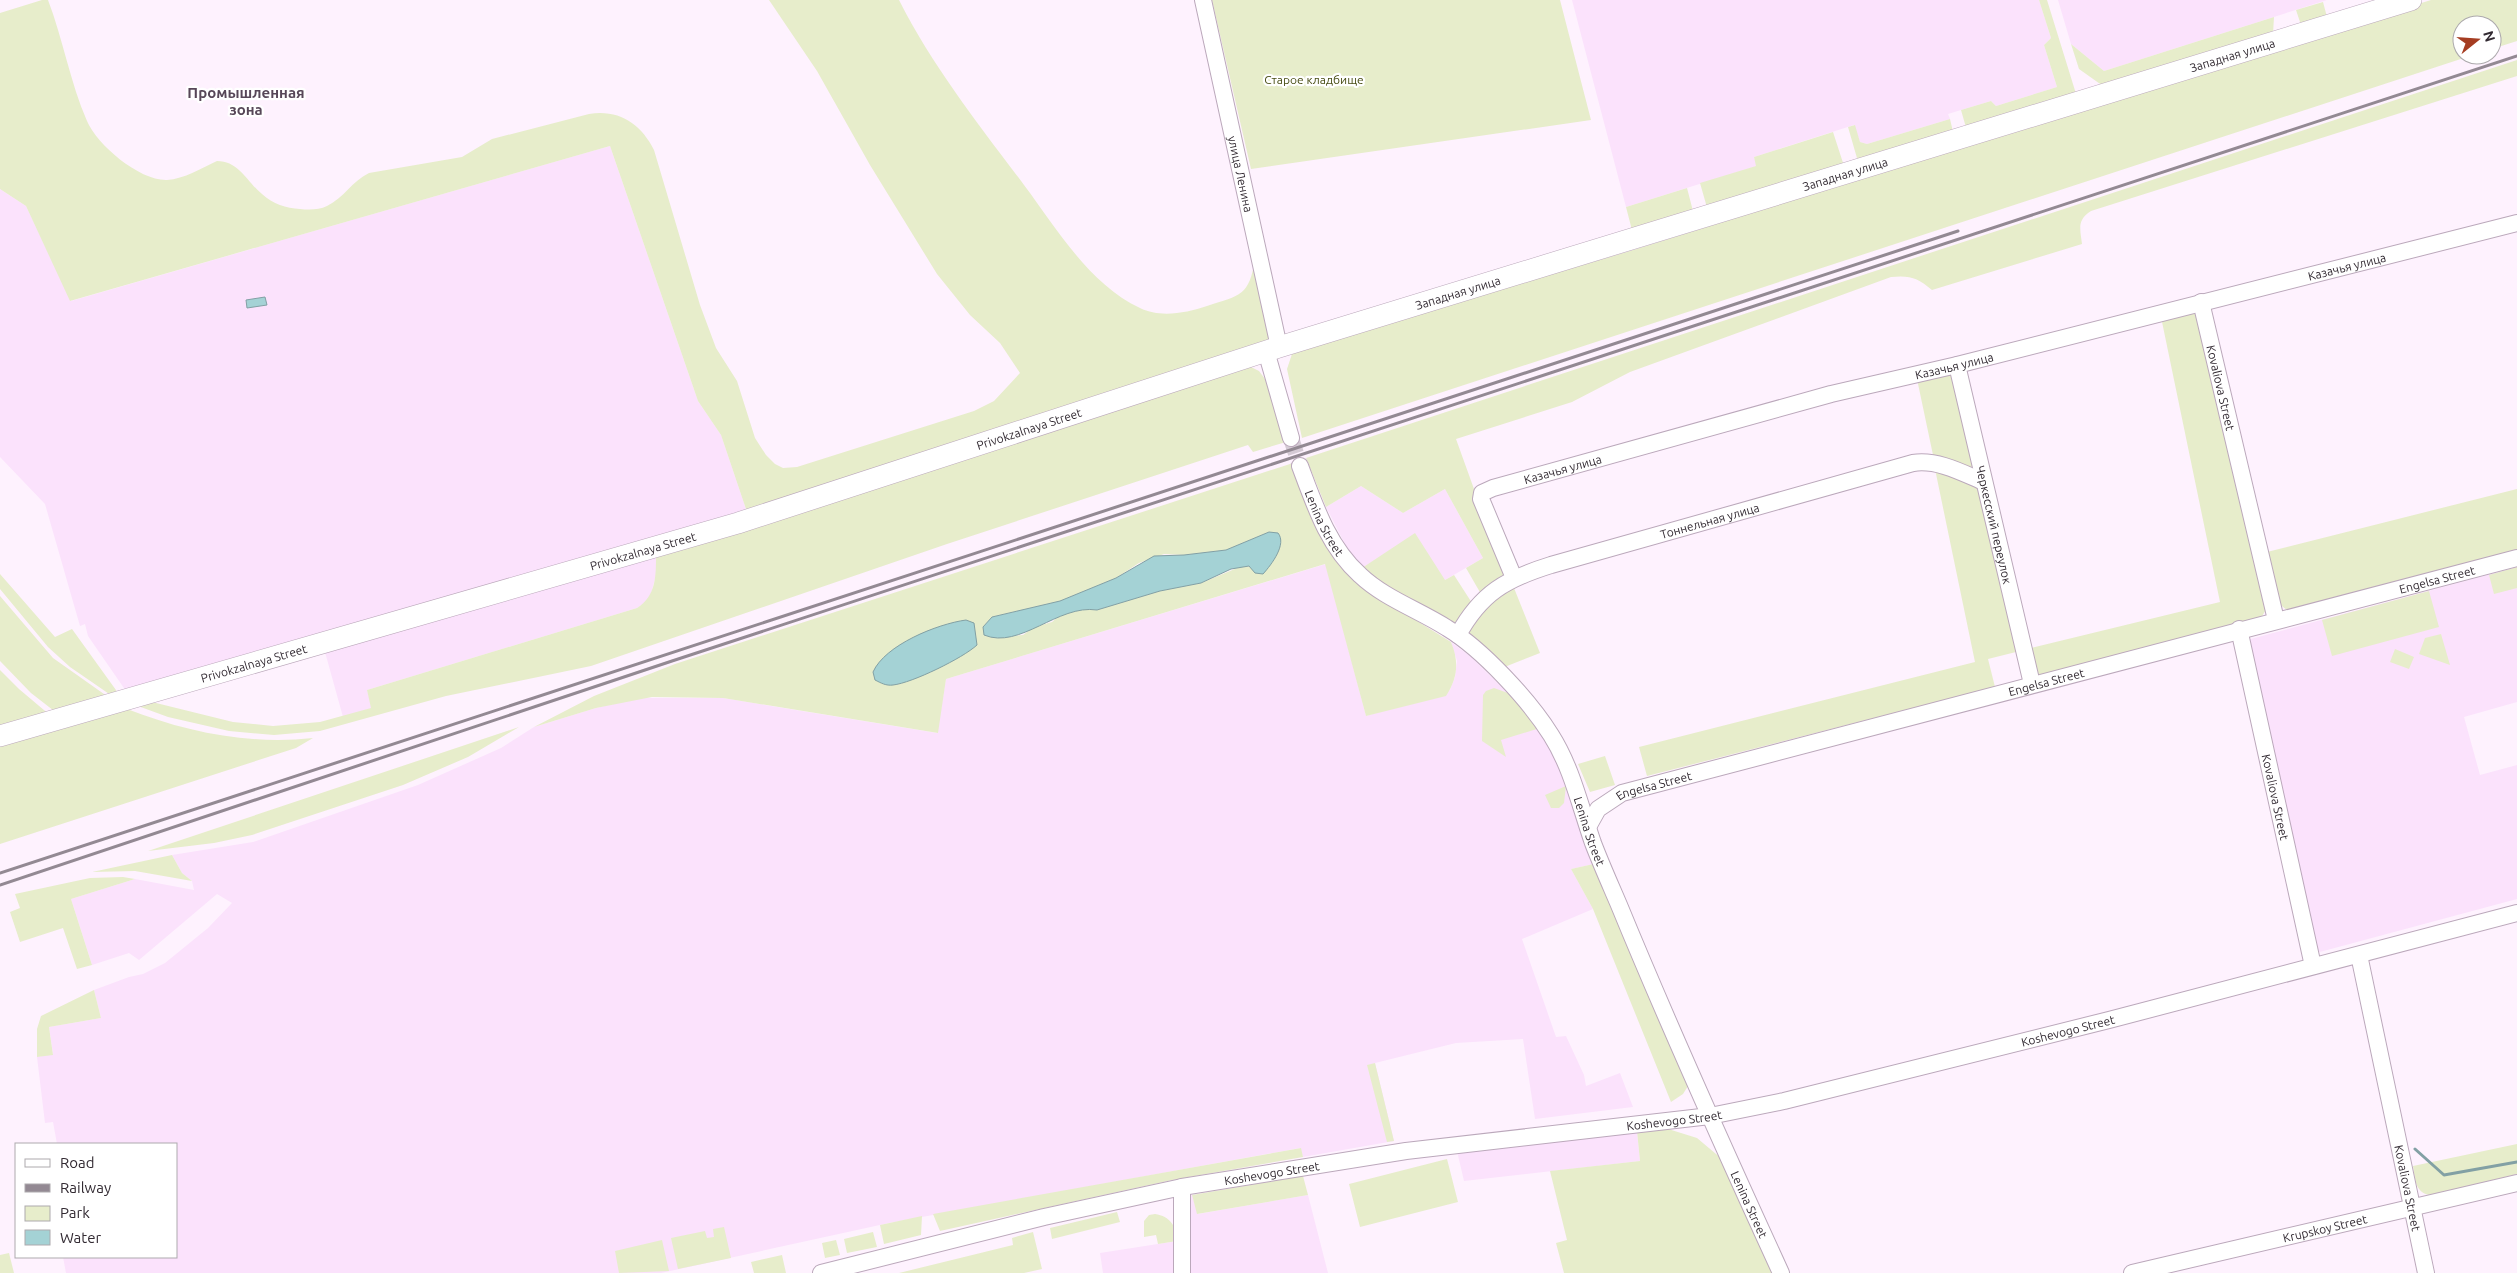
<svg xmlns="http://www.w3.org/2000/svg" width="2517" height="1273" font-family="Ubuntu,sans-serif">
<rect width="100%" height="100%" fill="#fef2fe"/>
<!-- built -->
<path fill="#fbe2fc" d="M1572,0H2039L2051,38L2044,45L2057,87L1996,106L1991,101L1961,110L1948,114L1950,119L1867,144L1860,142L1854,125L1754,157L1757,166L1626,207Z
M2058,0H2327L2104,71L2071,44Z
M610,146L698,401L721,435L747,512L126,691L88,636L85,624L80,626L45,504L0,457V189L26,206L71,301Z
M1361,486L1403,513L1445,489L1483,558L1445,580L1362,568L1348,550L1326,507Z
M656,555V575L651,594L646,602L637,608L367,690L372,708L343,717L325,652Z
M1326,564L1366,716L1450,690L1455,677L1457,661L1451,642L1471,657L1515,700L1549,742L1598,863L1571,869L1593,909L1522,939L1556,1037L1566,1036L1584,1075L1586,1086L1620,1073L1633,1107L1535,1119L1523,1039L1456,1043L1375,1063L1394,1141L1303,1157L1300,1148L889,1223L661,1273H66L63,1257H176V1144H57L53,1122L45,1123L37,1057L53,1054L49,1027L101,1018L94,990L129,977L143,974L165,963L208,928L232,903L217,894L139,960L129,953L92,965L71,899L135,879L194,890L192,881L182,873L172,855L253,842L418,785L501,748L534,727L596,708L640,698H723L937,733L946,679Z
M2517,567V702L2464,717L2480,775L2517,765V899L2316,953L2247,640Z
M1637,1131L1640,1161L1464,1181L1457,1151Z
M1187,1195H1192L1198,1214L1308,1195L1328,1273H1188Z
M1177,1241L1176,1273H1103L1100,1253Z"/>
<!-- green -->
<path fill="#e7edcb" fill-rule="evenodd" d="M42,0H48C63,39 70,82 87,121C97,145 140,181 167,180C184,179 202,168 217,161C239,161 247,182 262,194C273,204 286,208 300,209C309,210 319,210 327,206C344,198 352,181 369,173L462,157L492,139L589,114C619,109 641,124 654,150L700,305L716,348L737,381L755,438L766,455L775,464L783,468L797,467L974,411L994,401L1020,373L1000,343L970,315L937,274L870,165L817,71L769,0H899C933,67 979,125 1024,185C1057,229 1089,284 1140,308C1160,318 1186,313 1207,306C1241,295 1249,296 1255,259L1271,339L747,512L721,435L698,401L610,146L70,301L26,206L0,189V13Z
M1212,0H1560L1591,120L1251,169Z
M2039,0H2047L2077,97L1967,131L1961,110L1991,101L1996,106L2057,87L2044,45L2051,38Z
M2431,0H2517V41L2492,49V25H2462V55H2473L1302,438L1287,369L1292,354L1300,349L1633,250Z
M2323,2L2327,17L2301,25L2296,10Z
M2274,17L2273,34L2103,86L2079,69L2071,44L2104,71Z
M2517,60V76L2091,211C2077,220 2080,228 2082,244L1932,290C1918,278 1910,275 1891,277L1630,372L1572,402L1456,439L1474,489L1475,498L1508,576L1481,594L1466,568L1483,558L1445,489L1403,513L1361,486L1326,507L1306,458Z
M1950,119L1954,136L1859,165L1848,127L1855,125L1860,142L1867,144Z
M1833,132L1845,169L1708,211L1700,183L1756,166L1754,157Z
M1687,188L1694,215L1633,234L1626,207Z
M2197,307L2267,608L2261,618L2038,677L2031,648L2220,602L2161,317Z
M1249,366L1259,371L1265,379L1286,442L1253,452L1248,445L947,544L591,666L446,696L320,731L274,735L229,731L168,717L138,706L152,702L233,722L273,726L320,722L371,708L367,690L637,608C656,596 656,577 656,555Z
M1953,371L1977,472L1933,455L1917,379Z
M1293,463L1372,593L1451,642C1459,661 1458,678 1446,696L1366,716L1325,564L946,679L938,733L723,698L652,697L596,708L534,727L594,696L675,664ZM1269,532L1273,558L1268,568L1242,566L1201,583L1160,591L1097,610L1087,608L1060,615L1052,622L1034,627L1023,635L1008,636L983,627L992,617L1060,601L1116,578L1139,563L1164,554L1184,555L1226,550Z
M1935,469L1981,486L2020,651L1988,659L1995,687L1647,776L1639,747L1975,662Z
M2517,489V551L2288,611L2277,602L2267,552Z
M1415,533L1445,580L1454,575L1472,603L1453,625L1386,588L1362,568Z
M2517,567V588L2494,594L2489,575Z
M0,574L55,637L72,629L121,697L115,698L70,667L48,647L0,589Z
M1512,583L1540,653L1502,668L1464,633L1474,614Z
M2429,591L2439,627L2332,656L2322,620Z
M0,596L53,658L111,699L58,714L31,693L0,661Z
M2441,634L2450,665L2419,654L2425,638Z
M2395,649L2414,657L2409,669L2390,662Z
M0,670L19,689L51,716L0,730Z
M1494,688L1508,693L1540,728L1501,740L1506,757L1482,741L1483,695L1486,691Z
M127,709C186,732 249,745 313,738L296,748L0,844V744Z
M519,727L468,757L403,785L252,835L214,843L148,851Z
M1605,756L1615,785L1590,792L1578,764Z
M1566,786L1564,803L1559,808H1551L1545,795Z
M172,855L182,873L192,881L135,871L92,872Z
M1598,863L1688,1086L1683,1094L1671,1102L1593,909L1571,869Z
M123,877L135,879L71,899L92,965L77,969L63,928L20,942L10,912L20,908L15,894L90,878Z
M94,990L101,1018L49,1027L53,1055L37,1057V1029L41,1016Z
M1375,1063L1394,1141L1387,1142L1367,1065Z
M1665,1128L1697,1138L1722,1159L1774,1273H1564L1556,1243L1567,1240L1550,1171L1640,1161L1637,1131Z
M2517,1144V1174L2431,1195C2415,1194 2415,1178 2413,1166Z
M1301,1148L1303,1157L1172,1180L940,1231L933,1214Z
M1447,1159L1458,1202L1360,1227L1349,1184Z
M1303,1176L1308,1195L1197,1214L1192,1195Z
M1117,1212L1120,1222L1052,1239L1050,1228Z
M1155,1214C1170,1216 1177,1227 1177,1241L1158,1244L1156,1235L1144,1237V1221L1149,1215Z
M922,1216L921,1235L884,1244L880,1225Z
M724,1227L731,1258L678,1269L671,1238L705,1231L707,1238L714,1237L713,1229Z
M873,1232L877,1247L847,1253L844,1239Z
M1033,1232L1042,1269L1024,1273H899L1013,1245L1012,1238Z
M662,1240L669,1271L619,1273L615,1251Z
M836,1240L840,1255L825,1258L822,1243Z
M9,1253L14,1273H0V1255Z
M782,1255L786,1273H754L751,1262Z"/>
<!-- water -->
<path fill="#a4d2d5" stroke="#82a0a4" d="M265,297L267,305L247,308L246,300Z
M1269,532L1278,533C1287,544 1272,564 1263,574L1255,573L1249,566L1231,569L1201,583L1160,591L1097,610C1058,604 1020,650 984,635L983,627L992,617L1060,601L1116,578L1154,556L1184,555L1226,550Z
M966,620L974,623L977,645C963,658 912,683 893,685C886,686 881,683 875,680L873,672C885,645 937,624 966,620Z"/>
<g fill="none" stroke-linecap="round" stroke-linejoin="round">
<!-- stream -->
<path stroke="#82a0a4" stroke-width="3" d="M2415,1149L2444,1175L2517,1162"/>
<!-- minor-tunnel -->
<path stroke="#d5cad5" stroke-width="16" stroke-dasharray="16 8" stroke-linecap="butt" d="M1291,438L1300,466"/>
<!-- minor casing -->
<g stroke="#bba8bb" stroke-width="18">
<g id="minor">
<path id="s1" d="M1203,0L1279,347"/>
<path id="s2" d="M2201,302L2276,620"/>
<path d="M1266,351L1291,438"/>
<path id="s3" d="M1957,365L2032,684"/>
<path id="s4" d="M1300,466C1315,506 1328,546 1360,575C1384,598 1419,610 1447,628C1482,649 1529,700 1551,735C1572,768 1580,806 1593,843C1601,864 1610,884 1619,905C1670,1029 1725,1151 1781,1273"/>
<path id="s5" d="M1514,578L1481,499L1482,493L1493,488L1831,394L1957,365L2517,223"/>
<path id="s6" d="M2239,629L2313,966"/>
<path id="s7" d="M1458,635C1481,593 1506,579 1551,565L1913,463C1937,459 1963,473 1984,482"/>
<path id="s8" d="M1588,827L1598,809L1622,793L2517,558"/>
<path id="s9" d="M2359,955L2426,1273"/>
<path id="s10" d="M821,1273L1044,1217L1182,1187L1406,1151L1710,1116L1784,1101L2109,1020L2517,913"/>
<path d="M1182,1273V1187"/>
<path id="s11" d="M2132,1273L2517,1183"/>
</g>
</g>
<!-- major casing -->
<g stroke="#bba8bb" stroke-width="22">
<g id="major">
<path id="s12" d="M0,736L738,523L1279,347L2411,0"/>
</g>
</g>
<!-- minor -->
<use href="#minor" stroke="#fff" stroke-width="16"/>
<!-- major -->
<use href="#major" stroke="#fff" stroke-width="21"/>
<!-- rail -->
<path stroke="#938993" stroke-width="3" d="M0,873L1958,231
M0,885L672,661L2517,56"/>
</g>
<g text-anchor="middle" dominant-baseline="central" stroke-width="4.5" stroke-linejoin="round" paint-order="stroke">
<!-- street labels -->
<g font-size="12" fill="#322a32" stroke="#fff">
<text stroke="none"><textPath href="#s12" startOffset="2334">Западная улица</textPath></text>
<text stroke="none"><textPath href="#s1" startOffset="178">улица Ленина</textPath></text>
<text stroke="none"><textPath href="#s12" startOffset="1929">Западная улица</textPath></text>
<text stroke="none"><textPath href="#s5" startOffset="986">Казачья улица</textPath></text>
<text stroke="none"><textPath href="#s12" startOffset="1524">Западная улица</textPath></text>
<text stroke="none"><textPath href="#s5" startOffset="581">Казачья улица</textPath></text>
<text stroke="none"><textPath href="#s2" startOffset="88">Kovaliova Street</textPath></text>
<text stroke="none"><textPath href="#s12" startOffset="1074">Privokzalnaya Street</textPath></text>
<text stroke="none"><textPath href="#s5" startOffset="176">Казачья улица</textPath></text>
<text stroke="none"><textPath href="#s7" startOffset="285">Тоннельная улица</textPath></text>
<text stroke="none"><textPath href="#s4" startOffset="62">Lenina Street</textPath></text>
<text stroke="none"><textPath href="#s3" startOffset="164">Черкесский переулок</textPath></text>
<text stroke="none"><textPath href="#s12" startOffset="669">Privokzalnaya Street</textPath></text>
<text stroke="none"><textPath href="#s8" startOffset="892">Engelsa Street</textPath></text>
<text stroke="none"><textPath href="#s12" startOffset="264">Privokzalnaya Street</textPath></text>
<text stroke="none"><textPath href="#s8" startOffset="488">Engelsa Street</textPath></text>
<text stroke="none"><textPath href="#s8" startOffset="82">Engelsa Street</textPath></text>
<text stroke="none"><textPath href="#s6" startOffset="172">Kovaliova Street</textPath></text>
<text stroke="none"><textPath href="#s4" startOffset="482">Lenina Street</textPath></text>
<text stroke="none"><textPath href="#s10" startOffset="1272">Koshevogo Street</textPath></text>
<text stroke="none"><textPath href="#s10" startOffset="868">Koshevogo Street</textPath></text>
<text stroke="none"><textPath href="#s10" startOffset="462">Koshevogo Street</textPath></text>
<text stroke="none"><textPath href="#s9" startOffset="238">Kovaliova Street</textPath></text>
<text stroke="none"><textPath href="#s4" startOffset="888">Lenina Street</textPath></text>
<text stroke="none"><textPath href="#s11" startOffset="198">Krupskoy Street</textPath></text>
</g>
<!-- park labels -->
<g font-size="12" fill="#484d14" stroke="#fff">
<text x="1314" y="79">Старое кладбище</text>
</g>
<!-- quarter labels -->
<g font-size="15" font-weight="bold" fill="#574758" stroke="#fff">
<text x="246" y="92">Промышленная<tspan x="246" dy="17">зона</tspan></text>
</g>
</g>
<!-- legend -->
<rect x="15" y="1143" width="162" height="115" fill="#ffffff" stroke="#adaaad"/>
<rect x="25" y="1159" width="25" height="8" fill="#ffffff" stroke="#adaaad"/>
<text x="60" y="1168" font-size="15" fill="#322a32">Road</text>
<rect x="25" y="1184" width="25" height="8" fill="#938993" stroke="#adaaad"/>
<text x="60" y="1193" font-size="15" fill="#322a32">Railway</text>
<rect x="25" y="1206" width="25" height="15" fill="#e7edcb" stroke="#adaaad"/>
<text x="60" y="1218" font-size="15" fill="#322a32">Park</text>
<rect x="25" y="1230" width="25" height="15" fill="#a4d2d5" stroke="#adaaad"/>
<text x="60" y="1243" font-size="15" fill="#322a32">Water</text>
<!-- north arrow -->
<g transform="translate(2477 40) rotate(73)"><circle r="24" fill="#ffffff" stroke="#adaaad"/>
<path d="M0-4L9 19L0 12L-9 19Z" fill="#a53d22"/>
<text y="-8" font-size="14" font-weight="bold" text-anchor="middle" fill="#322a32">N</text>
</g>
</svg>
